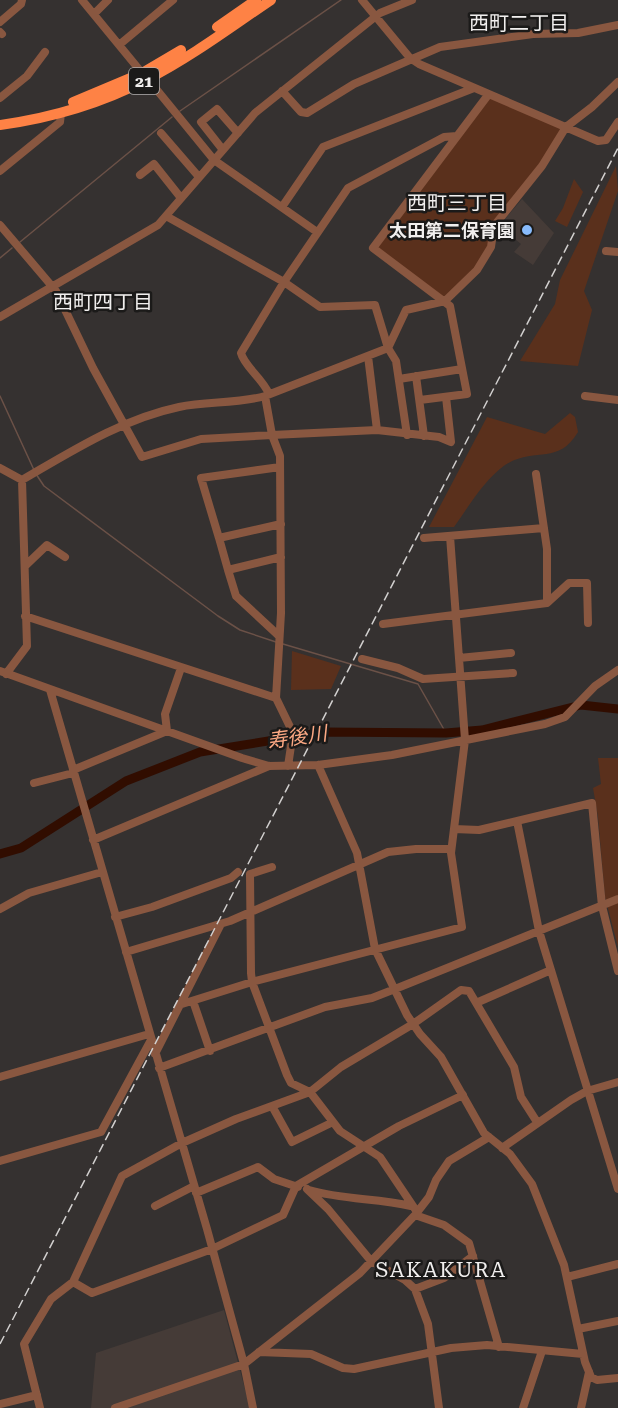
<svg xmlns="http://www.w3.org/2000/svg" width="618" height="1408" font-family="'Roboto Serif','Noto Sans JP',serif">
<rect width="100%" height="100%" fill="#353130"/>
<!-- built -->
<path fill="#453b37" d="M522,199L554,233L533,265L514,252L521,244L499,226Z
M224,1310L250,1408H91L96,1353Z"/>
<!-- green -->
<path fill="#5a301c" d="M488,95L566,127L495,226L491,247L477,270L445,301L373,248Z
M616,166L618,191L584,291L592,310L578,366L520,361L555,304L560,280Z
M574,179L583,192L567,227L555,221L563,208Z
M570,413L575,417L578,432C558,466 535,446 505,465C484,480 469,506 454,527H429L487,417L545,434Z
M292,651L341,666L331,689L291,690Z
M598,758H618V947L605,897L598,817L593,788L601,784Z"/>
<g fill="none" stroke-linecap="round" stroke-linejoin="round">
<!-- stream -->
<path stroke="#6b5147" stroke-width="1.5" d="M180,111L341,0
M20,242L172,117
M0,258L12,248
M0,396L34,470
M36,474L44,486L218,616L240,630L276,642
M283,644L418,684L446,733"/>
<!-- river -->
<path stroke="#310d00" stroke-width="9" d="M0,854L21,848L126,781L200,752L324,732L446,733L482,730L581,705L618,709"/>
<!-- minor -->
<path stroke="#895740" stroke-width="8" d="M82,0L142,73
M362,0L410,58L419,64L598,141L606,140L618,122
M94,14L108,0
M0,22L21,4L22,0
M0,32L2,34
M119,45L173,0
M148,79L214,160L317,232
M282,91L301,112L307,113L354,84L440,47L533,34L578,33L618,25
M0,98L27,76L45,52
M161,133L199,177
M223,150L201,122L217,109L238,133
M0,171L60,122L61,113
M140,175L154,164L181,198
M282,207L323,147L474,88
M166,216L284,282L320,307L375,305L388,348L396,361L407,435
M0,225L56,291L93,368L142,457L201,439L272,435L377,430L439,437L451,442L446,397
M606,251L618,252
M0,317L158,225L255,113L380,13L412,0
M368,356L377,430
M416,376L424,436
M399,379L462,369
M269,394C263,379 244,366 241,353L284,282L348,188L444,137L457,136
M265,396L272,435L280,456L281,613L276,698L293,733L288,766
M585,396L618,400
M420,400L467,394L450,306L373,248L488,95
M280,467L201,478L219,538L281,524
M0,468L22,480
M536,474L547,549V601
M219,538L228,570
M424,538L544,528
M25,566L47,545L65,557
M25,616L276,698
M383,624L547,603L569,583H587L588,623
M278,635L236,596L228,570L281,557
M459,658L511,653
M362,659L398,668L423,679L513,673
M0,671L242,758L269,766L318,765L392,755L545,724L565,717L595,686L618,670
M6,674L27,646L22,480C72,451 122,419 179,407C207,401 237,404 265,396L388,348L406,310L445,301L477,270L491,247L494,226L542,166L566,127L592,107L618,82
M50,690L207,1229L244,1364L253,1408
M318,765L357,853L375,949L407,1015L420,1034L441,1057L484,1133L510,1154L532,1184L564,1265L585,1362L591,1377L597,1380L618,1378
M73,770L167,731L165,714L181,668
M34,783L73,773
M517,821L539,931L618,1189
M454,829L479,830L592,803L602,906L618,971
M93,840L269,766
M272,867L250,874L251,973L252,982L287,1075L291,1083L310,1092L340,1131L380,1157L417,1212
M0,909L29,893L102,872
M115,917L152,907L231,878L238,872
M126,952L230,921L388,852L416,849H451
M193,1001L210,1051
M476,1003L551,970
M182,1004L252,982L462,927L451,853L465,740L450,536
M155,1054L221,924
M159,1068L325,1007L372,998L395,989L618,899
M0,1077L149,1034
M272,1106L292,1142L333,1122
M502,1148L571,1100L587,1091L618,1082
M0,1161L101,1132L151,1040
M307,1189L328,1209L371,1261L405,1280L415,1289L428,1324L439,1408
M309,1190C343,1200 377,1198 411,1206
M196,1193L258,1167L274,1179L298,1187
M155,1206L194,1186
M415,1215L444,1225L469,1243L499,1347
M567,1277L618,1264
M73,1282L92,1293L212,1249L283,1215L296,1186L399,1126L463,1095
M415,1289L444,1278L473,1256
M578,1329L618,1321
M259,1352L311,1354L343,1368L354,1369L451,1348L487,1345L583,1354
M0,1404L37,1395
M40,1408L24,1344L51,1299L73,1282L122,1176L182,1143L236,1119L310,1092L341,1067L413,1024L461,990L469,991L514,1067L521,1097L537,1122
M115,1408L244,1364L360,1273L415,1215L429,1197L436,1180L449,1161L489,1137
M523,1408L542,1351
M581,1408L589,1372"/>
<!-- highway -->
<path stroke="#fe8245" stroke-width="10" d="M217,27L256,0
M73,102L142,73L181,50
M0,125C51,118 102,103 148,79C191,57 231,27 271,0"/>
<!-- rail -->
<path stroke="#d2d0cf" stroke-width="1.5" stroke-dasharray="9 4.5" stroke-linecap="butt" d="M0,1344L618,148"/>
</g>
<!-- markers -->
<circle fill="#88bbfc" stroke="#1b1a19" stroke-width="2" cx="527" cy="230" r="6"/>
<g text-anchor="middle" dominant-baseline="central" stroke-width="5" stroke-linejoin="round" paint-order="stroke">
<!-- shield labels -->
<rect fill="#1b1a19" stroke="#b1afae" stroke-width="1.5" x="129" y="68" width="30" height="26" rx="4.5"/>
<g font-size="16" font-weight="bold" fill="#f1efee">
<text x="144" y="81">21</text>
</g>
<!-- poi labels -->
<g font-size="18" font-weight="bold" fill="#f1efee" stroke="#1b1a19" text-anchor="end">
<text x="515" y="230">太田第二保育園</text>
</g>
<!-- neighbourhood labels -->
<g font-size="20" fill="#f1efee" stroke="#1b1a19">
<text x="519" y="23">西町二丁目</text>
<text x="457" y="203">西町三丁目</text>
<text x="103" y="302">西町四丁目</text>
</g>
<!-- water labels -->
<g font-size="20" font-style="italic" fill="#fba883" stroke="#1b1a19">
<text transform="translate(297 737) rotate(-8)">寿後川</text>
</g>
<!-- quarter labels -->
<g font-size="21" letter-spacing="1.5" fill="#f1efee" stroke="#1b1a19">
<text x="441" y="1270">SAKAKURA</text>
</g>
</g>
</svg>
